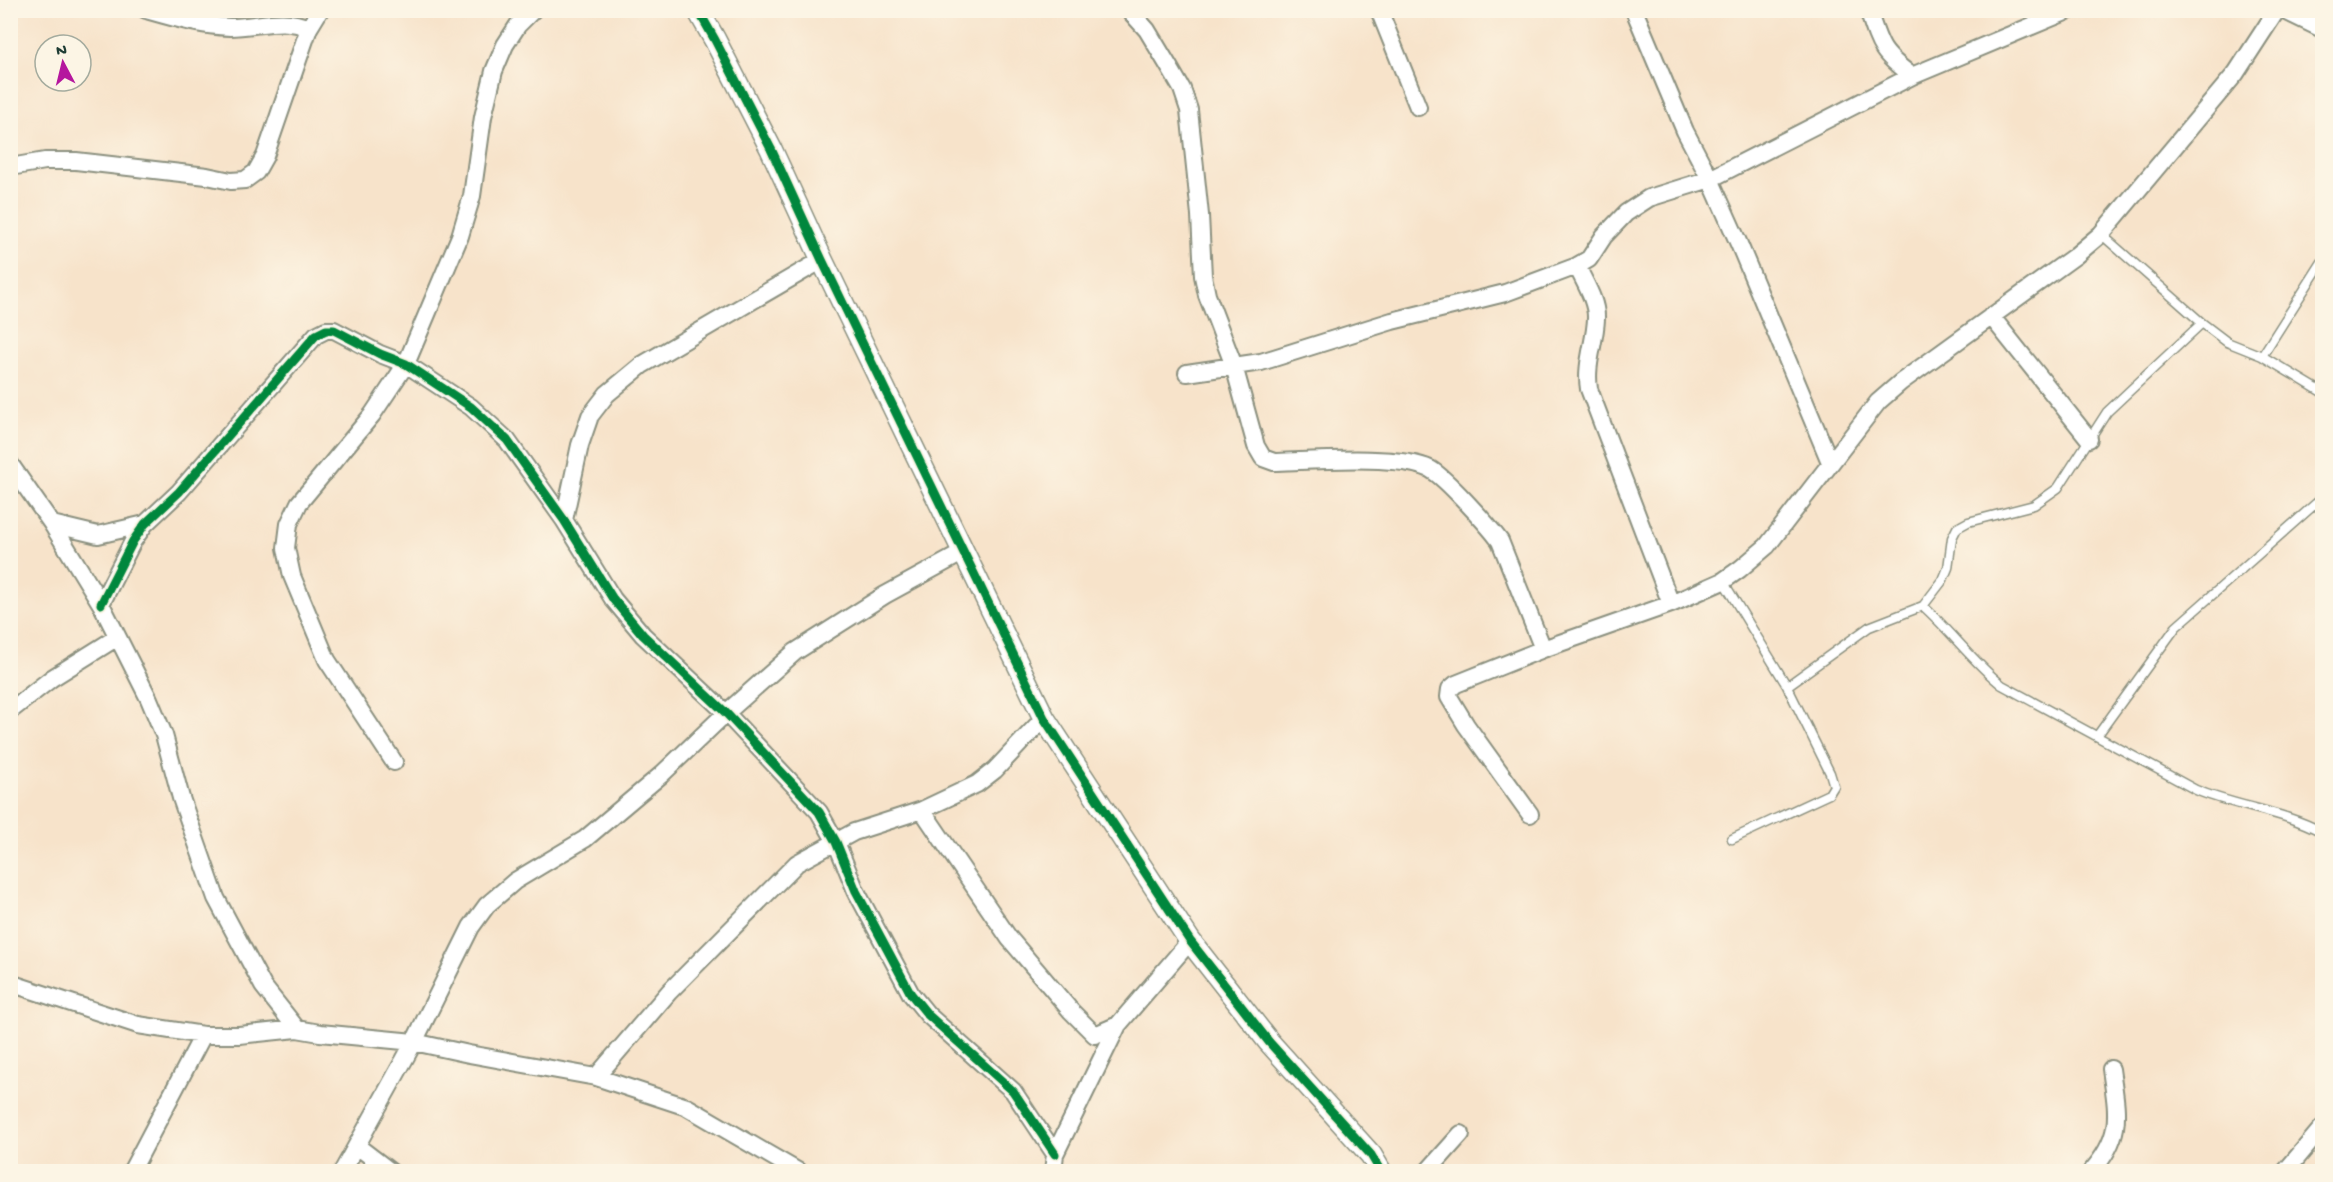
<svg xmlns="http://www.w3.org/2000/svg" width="2333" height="1182" font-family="'Gochi Hand',sans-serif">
<rect width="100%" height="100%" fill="#fcf5e5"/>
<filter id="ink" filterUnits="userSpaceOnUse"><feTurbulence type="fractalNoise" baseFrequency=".0167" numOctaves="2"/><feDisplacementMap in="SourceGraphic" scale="12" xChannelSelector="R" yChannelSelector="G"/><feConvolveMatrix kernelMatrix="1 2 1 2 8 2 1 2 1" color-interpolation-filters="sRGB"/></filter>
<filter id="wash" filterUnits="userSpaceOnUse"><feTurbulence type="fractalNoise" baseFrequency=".008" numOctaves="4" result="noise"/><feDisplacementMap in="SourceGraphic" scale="24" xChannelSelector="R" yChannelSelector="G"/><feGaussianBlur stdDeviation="1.35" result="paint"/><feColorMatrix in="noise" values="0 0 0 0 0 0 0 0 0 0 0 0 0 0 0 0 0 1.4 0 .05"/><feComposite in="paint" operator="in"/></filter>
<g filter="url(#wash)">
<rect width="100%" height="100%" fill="#f7e3ca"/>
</g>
<g filter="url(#ink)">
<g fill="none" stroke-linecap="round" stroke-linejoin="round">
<!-- service casing -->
<g stroke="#8b907f" stroke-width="11">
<path id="service" d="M2101,234L2202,323L2227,342L2262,356L2322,392
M2262,356L2322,262
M1723,581L1787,686L1830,773L1834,786L1829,794L1732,839
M1923,606C1951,631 1973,662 2002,685L2196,790C2237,807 2283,811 2322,832
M1787,686L1869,627L1923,606L1943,580L1948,568L1952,538L1957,528L1968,522L2034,505L2058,488L2107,412L2202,323
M2097,736L2176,627L2322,498"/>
</g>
<!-- minor casing -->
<g stroke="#8b907f" stroke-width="20">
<path id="minor" d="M146,10C174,18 201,26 230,27C258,27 282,16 309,28
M1129,10L1147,30L1168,65L1182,89L1189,110L1200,215L1203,276L1207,295L1234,366L1256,446L1263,458L1274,462C1309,461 1401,454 1430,469C1446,478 1488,525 1500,541L1543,649
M1379,10L1418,107
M1634,10L1685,131L1710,179L1739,244L1830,462
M1868,10C1880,47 1881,53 1912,76
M2283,10L2322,29
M10,167L45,161H76L207,176L231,181L245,180L256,172L265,156L309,28L320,10
M1577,266C1584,282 1597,301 1596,319C1595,343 1585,364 1589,389L1671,604
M1991,316L2089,439
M1187,373L1261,362L1392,321L1505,293L1577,266L1589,259L1604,236L1626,213L1649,198L1710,179L1912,76L2070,10
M10,464L52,524L101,604L149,699L164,735L181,798L216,898L263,986L297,1029
M564,520L580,445L590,416L607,394L642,365L822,260
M52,524L98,535L145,524
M101,604L133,541L145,524L179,492L316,335L326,330H334L380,354L406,364L471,407L507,440L564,520L613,599L643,635L726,713L819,812L836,842L856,891L911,994L928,1015L1013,1091L1055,1154
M10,711L52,678L116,638
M394,762L327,660L292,576L286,548L289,524L299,503L372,415L406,364L460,236L472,196L483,117L494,71L505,45L518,25L533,10
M922,810L1009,938L1071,1011L1095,1035L1118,1025
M1530,814L1466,725L1449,697L1450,689L1456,684L1543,649L1671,604L1723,581L1740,569L1767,546L1878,402L1901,382L2075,256L2101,234L2236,73L2277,10
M10,983L138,1025L203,1035H239L297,1029L320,1033L414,1042L469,1054L596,1077L687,1107L799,1172
M596,1077L669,992L797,863L854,832L922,810L977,784L995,770L1044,718
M357,1146L391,1172
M131,1172L203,1035
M342,1172L414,1042L471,927L487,905L515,881L585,839L661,775L726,713L795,652L885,595L962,553
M1053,1172L1055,1154L1118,1025L1190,941
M1427,1172L1461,1134
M2091,1172C2124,1135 2117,1113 2111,1069
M2285,1172L2322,1128"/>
</g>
<!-- tertiary casing -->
<g stroke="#8b907f" stroke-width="24">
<path id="tertiary" d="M698,10L715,40L771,149L822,260L1044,718L1190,941L1269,1042L1371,1155L1381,1172"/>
</g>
<!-- service -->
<use href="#service" stroke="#fff" stroke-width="8"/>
<!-- minor -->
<use href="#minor" stroke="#fff" stroke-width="16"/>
<!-- tertiary -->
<use href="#tertiary" stroke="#fff" stroke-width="21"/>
<!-- cycleway casing -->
<g stroke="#fcf5e5" stroke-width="13">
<path id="cycleway" d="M698,10L715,40L771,149L822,260L1044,718L1190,941L1269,1042L1371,1155L1381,1172
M101,604L133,541L145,524L179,492L316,335L326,330H334L380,354L406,364L471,407L507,440L564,520L613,599L643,635L726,713L819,812L836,842L856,891L911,994L928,1015L1013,1091L1055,1154"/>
</g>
<!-- cycleway -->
<use href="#cycleway" stroke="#00873e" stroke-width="9"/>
</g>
</g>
<!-- margin -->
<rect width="2333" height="1182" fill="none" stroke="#fcf5e5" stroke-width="36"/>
<!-- north arrow -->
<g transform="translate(63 63) rotate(353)"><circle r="28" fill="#fcf5e5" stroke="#a4ab9e" stroke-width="1.5"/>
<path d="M0-4.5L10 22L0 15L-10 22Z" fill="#b5179e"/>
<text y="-9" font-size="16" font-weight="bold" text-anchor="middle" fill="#1f3d34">N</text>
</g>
</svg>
